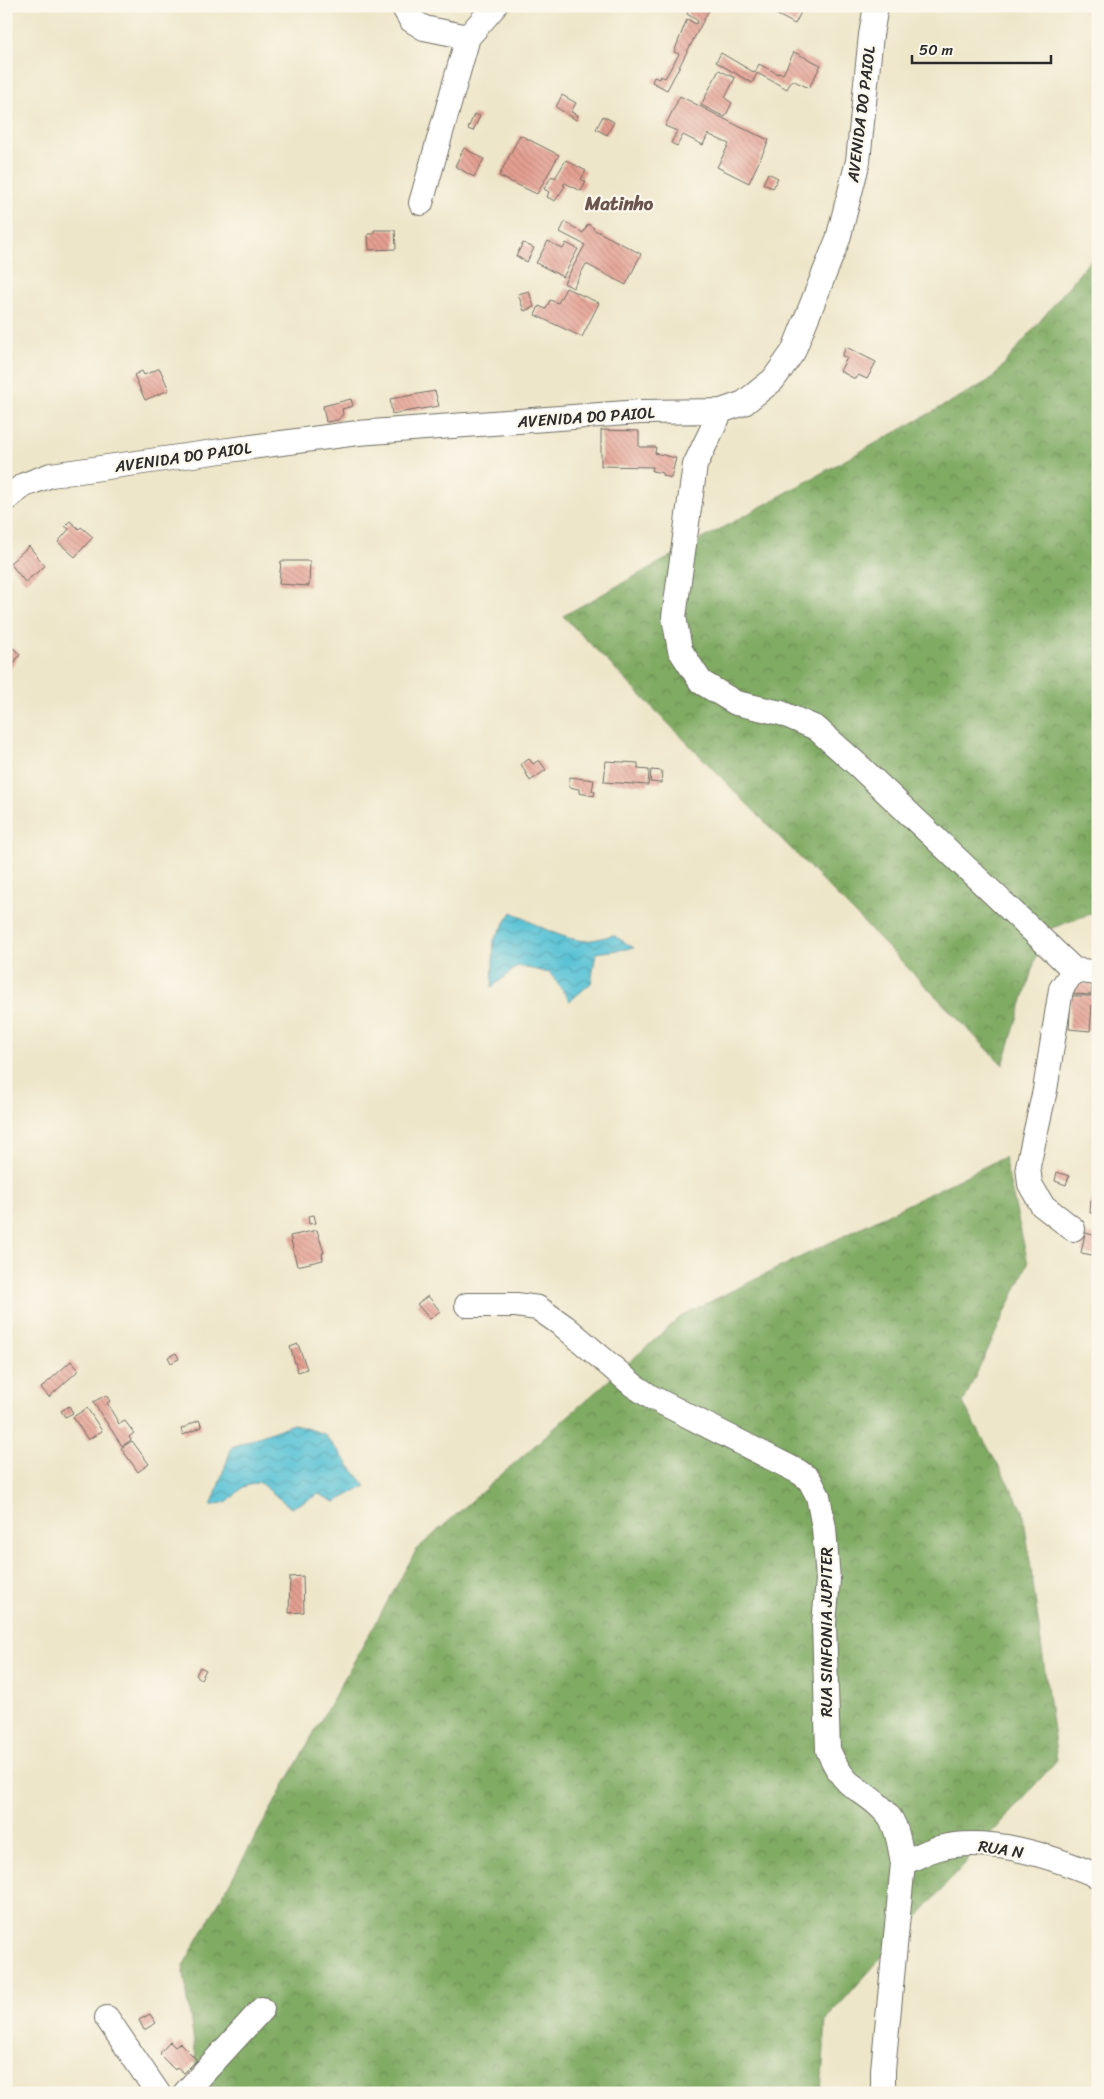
<svg xmlns="http://www.w3.org/2000/svg" width="1104" height="2099" font-family="Sriracha,sans-serif">
<defs>
<pattern id="forest-crowns" width="20" height="18" patternUnits="userSpaceOnUse" patternTransform="scale(1.25)"><rect width="20" height="18" fill="#80ab63"/><path d="M2 6a3 3 0 1 1 6 0M12 15a3 3 0 1 1 6 0" fill="none" stroke="#698b52"/></pattern>
<pattern id="water-waves" width="16" height="10" patternUnits="userSpaceOnUse" patternTransform="scale(1.25)"><rect width="16" height="10" fill="#59c2d5"/><path d="M0 5q4-4 8 0t8 0" fill="none" stroke="#4a9ead"/></pattern>
<pattern id="building-back-hatch" width="6" height="6" patternUnits="userSpaceOnUse" patternTransform="scale(1.25)"><rect width="6" height="6" fill="#e5a092"/><path d="M-1 5l2 2M0 0l6 6M5-1l2 2" fill="none" stroke="#ba8377"/></pattern>
</defs>
<rect width="100%" height="100%" fill="#fbf7ec"/>
<filter id="ink" filterUnits="userSpaceOnUse"><feTurbulence type="fractalNoise" baseFrequency=".02" numOctaves="2"/><feDisplacementMap in="SourceGraphic" scale="10" xChannelSelector="R" yChannelSelector="G"/><feConvolveMatrix kernelMatrix="1 2 1 2 8 2 1 2 1" color-interpolation-filters="sRGB"/></filter>
<filter id="wash" filterUnits="userSpaceOnUse"><feTurbulence type="fractalNoise" baseFrequency=".0096" numOctaves="4" result="noise"/><feDisplacementMap in="SourceGraphic" scale="20" xChannelSelector="R" yChannelSelector="G"/><feGaussianBlur stdDeviation="1.12" result="paint"/><feColorMatrix in="noise" values="0 0 0 0 0 0 0 0 0 0 0 0 0 0 0 0 0 1.4 0 .05"/><feComposite in="paint" operator="in"/></filter>
<g filter="url(#wash)">
<rect width="100%" height="100%" fill="#eee6c9"/>
<!-- forest -->
<path fill="url(#forest-crowns)" stroke="#566b47" d="M1098,251V911L1044,931L1003,1065L563,616L992,379Z
M1004,1157L1028,1263L963,1403L1023,1510L1057,1760L826,2020L821,2093H201L183,1966L417,1549L683,1315Z"/>
<!-- water -->
<path fill="url(#water-waves)" stroke="#427680" d="M512,912C531,922 557,937 578,940C590,942 602,938 613,935L634,948L596,953L591,983L570,1001L550,973L518,966L492,987L494,940Z
M293,1424L324,1434L366,1486L335,1502L319,1494L291,1508L259,1482L243,1487L229,1501L211,1506L232,1447Z"/>
<g id="blocks">
<!-- building -->
<path fill="url(#building-back-hatch)" d="M691,6H711L667,90L652,82L654,77L659,79L660,76L665,78L679,54L674,52L687,19L696,24L698,21L687,14Z
M767,6H804L795,24L766,9Z
M794,52L821,65L809,88L792,80L787,89L757,73L752,83L716,62L721,53L755,73L759,64L778,74L779,72L783,74Z
M719,70L735,78L725,98L732,103L725,117L701,105Z
M562,95L576,103L571,112L578,115L576,120L556,107Z
M680,96L738,126L769,140L749,183L717,167L729,144L708,134L703,145L683,135L677,146L671,143L677,131L665,126Z
M474,114L480,116L473,131L468,129Z
M603,116L614,122L607,135L596,129Z
M520,135L559,155L537,194L499,176Z
M464,148L484,159L474,177L455,166Z
M566,160L586,171L581,179L586,182L581,191L565,183L563,185L565,186L555,201L547,197L549,192L544,189L552,176L555,178Z
M768,173L778,178L773,188L763,184Z
M565,222L583,233L588,224L594,228L593,229L641,254L626,285L586,264L573,288L564,283L585,245L560,232Z
M374,230H395L396,249L369,250L368,234H374Z
M548,241L563,249L566,243L578,249L563,277L536,263Z
M523,243L534,248L527,262L516,256Z
M566,288L599,303L582,337L535,315L539,306L546,309L550,300L558,303Z
M529,291L534,307L524,311L518,294Z
M846,347L876,362L867,379L858,375L855,379L840,371L847,358L842,356Z
M158,369H160L169,390L145,400L134,375L142,371L144,375Z
M435,391L439,406L392,414L390,399Z
M351,399L353,406L342,409L343,414L338,420L326,422L323,406Z
M601,430L639,431V447H656L655,453L676,458L671,478L662,475L663,473L652,471L653,467L601,466Z
M70,521L79,529L81,527L93,537L75,557L58,542L69,529L65,526Z
M29,546L45,566L25,582L10,563Z
M281,561H310L309,586L279,584Z
M13,648L20,654L11,668L6,665V651L9,653Z
M529,759L533,764L539,760L546,770L530,781L521,764Z
M606,761L638,763V769L649,770L648,785L604,782Z
M651,770L662,771L661,783L650,782Z
M570,777L594,780L592,791H595L594,796L579,793V789L569,787Z
M1075,983L1092,984L1091,995L1074,994Z
M1071,996H1098V1004L1092,1005L1090,1031L1069,1029Z
M1057,1172L1069,1176L1066,1185L1055,1181Z
M1091,1200H1098V1213H1090Z
M314,1215L316,1223L309,1224L308,1216Z
M317,1230L324,1253H322L323,1260L297,1266L290,1236Z
M1085,1233L1098,1236V1256L1081,1253Z
M428,1296L440,1311L430,1319L417,1304Z
M298,1344L307,1369L298,1372L290,1347Z
M176,1353L179,1359L171,1363L168,1357Z
M71,1361L79,1370L49,1397L41,1388Z
M106,1395L110,1401L107,1403L119,1424L125,1421L134,1433L129,1437L131,1440L122,1446L93,1402Z
M69,1406L73,1413L65,1417L61,1411Z
M87,1408L102,1431L88,1440L73,1417Z
M199,1420L202,1427L183,1435L181,1429Z
M132,1441L149,1464L138,1472L121,1448Z
M303,1576L304,1612L289,1613L290,1577Z
M200,1667L206,1670L201,1679L196,1675Z
M150,2014L156,2023L144,2030L139,2020Z
M170,2042L175,2047L180,2043L197,2060L184,2073L177,2067L175,2070L160,2055L161,2052Z
M211,2086L217,2093H203Z"/>
</g>
</g>
<g filter="url(#ink)">
<use href="#blocks" fill-opacity="0" stroke="#6f6c62" stroke-width="1"/>
<g fill="none" stroke-linecap="round" stroke-linejoin="round">
<!-- minor casing -->
<g stroke="#6f6c62" stroke-width="26">
<path id="minor" d="M403,6L411,20L424,28L468,37
M421,203L468,37L495,6
M721,411L695,465L674,617L680,650L701,682L736,703L781,713L816,728L860,767L1074,970
M6,499L24,485L51,475L221,451L358,433L640,412L721,411L744,403L773,380L793,352L838,239L858,161L871,35L876,6
M1073,1229L1042,1205L1030,1184L1028,1166L1045,1090L1061,989L1074,970L1098,973
M467,1305H516L538,1308L565,1327L633,1385L651,1397L799,1472L809,1479L818,1496L824,1528L828,1580L824,1624L828,1750C833,1761 839,1774 849,1783C863,1794 883,1805 892,1821C899,1834 900,1849 903,1863L883,2070V2093
M903,1863C915,1858 927,1851 939,1848C989,1835 1051,1856 1098,1876
M107,2018L158,2093
M185,2093L262,2009"/>
</g>
<!-- minor -->
<use href="#minor" stroke="#fff" stroke-width="24"/>
</g>
</g>
<g text-anchor="middle" dominant-baseline="central" stroke-width="4.5" stroke-linejoin="round" paint-order="stroke">
<!-- street labels -->
<g font-size="16" fill="#2b2b2b" stroke="#fbf7ec">
<text transform="translate(861 114) rotate(-83)">AVENIDA DO PAIOL</text>
<text transform="translate(586 417) rotate(-4)">AVENIDA DO PAIOL</text>
<text transform="translate(183 457) rotate(-8)">AVENIDA DO PAIOL</text>
<text transform="translate(826 1632) rotate(-90)">RUA SINFONIA JUPITER</text>
<text transform="translate(1001 1849) rotate(9)">RUA N</text>
</g>
<!-- quarter labels -->
<g font-size="19" font-weight="bold" fill="#6c544f" stroke="#fbf7ec">
<text x="619" y="203">Matinho</text>
</g>
</g>
<!-- margin -->
<rect width="1104" height="2099" fill="none" stroke="#fbf7ec" stroke-width="25"/>
<!-- scale -->
<path d="M912 55v8h139v-8" fill="none" stroke="#2b2b2b" stroke-width="2.5"/>
<text x="919" y="55" font-size="15" fill="#2b2b2b" stroke="#fbf7ec" stroke-width="4" paint-order="stroke">50 m</text>
</svg>
